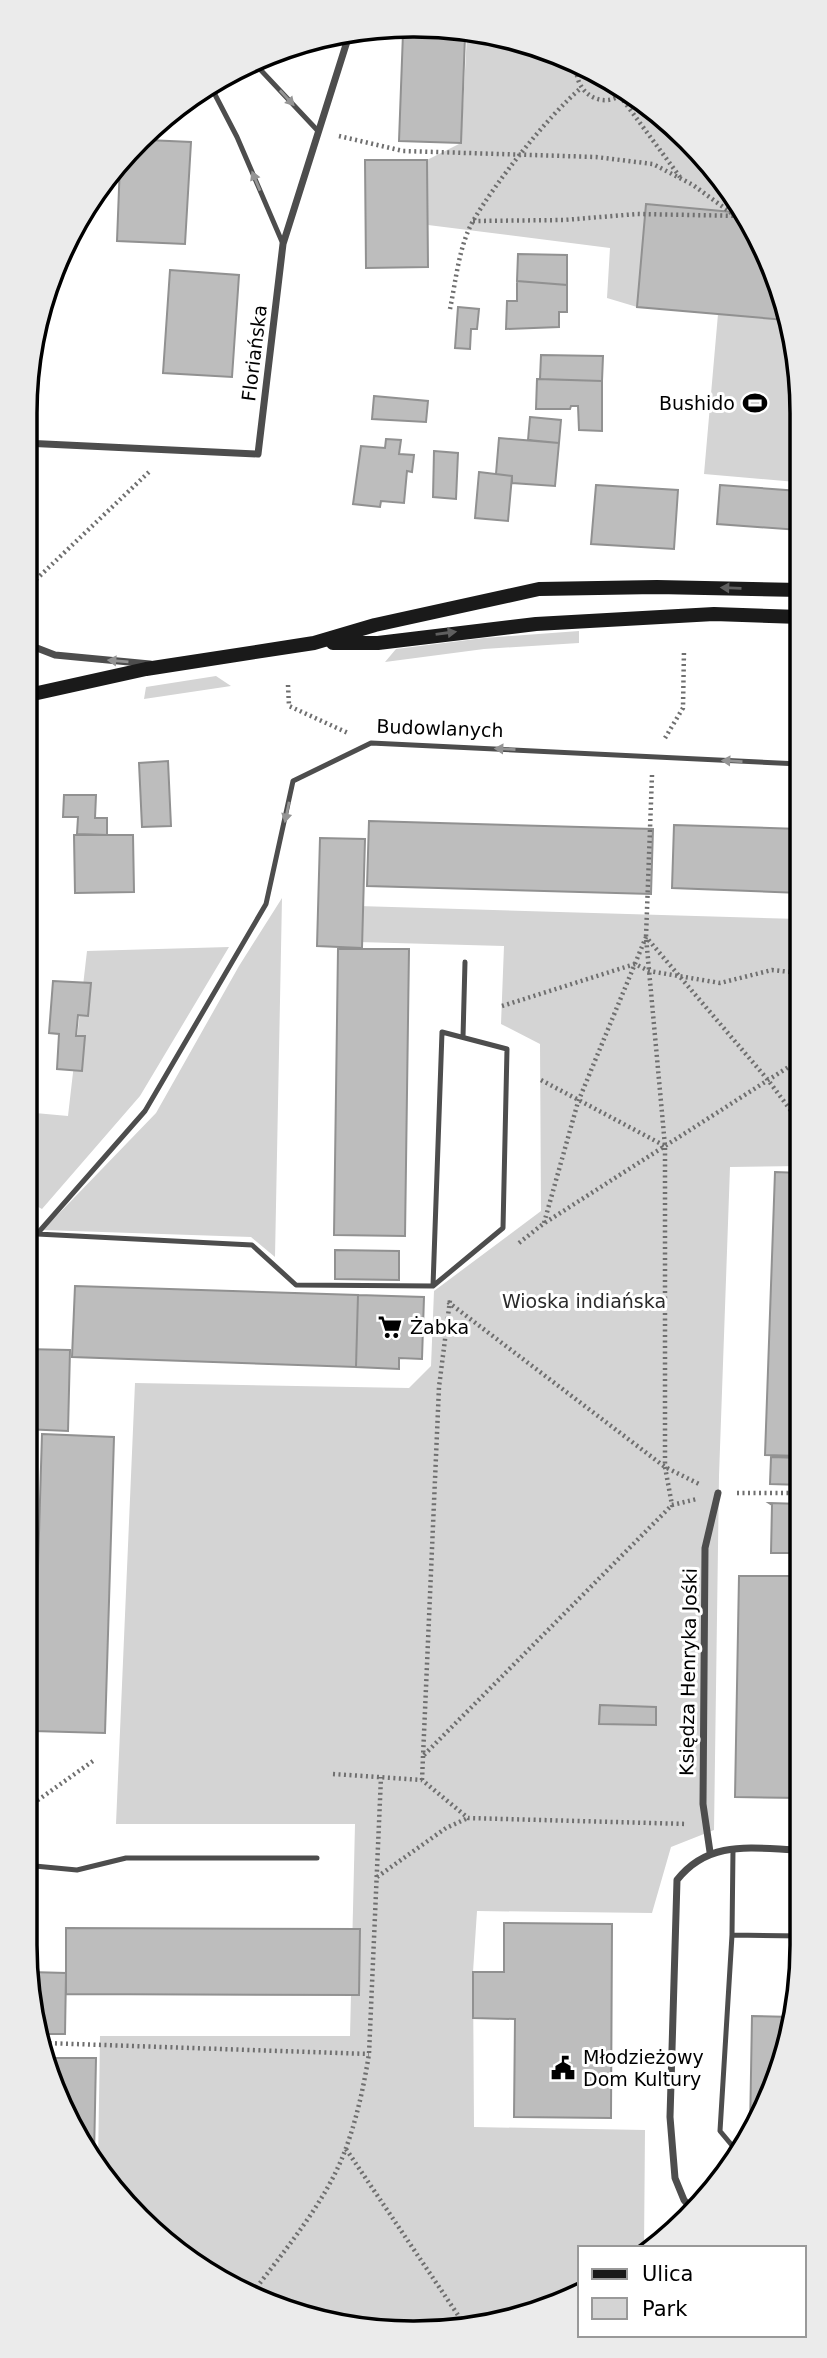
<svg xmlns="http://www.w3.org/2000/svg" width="827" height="2358" font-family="'DejaVu Sans',sans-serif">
<rect width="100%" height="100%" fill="#fff"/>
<!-- green -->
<path fill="#d4d4d4" d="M467,35L514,38L608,77L706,157L743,213L646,204L637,307L607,298L610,248L428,225L427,160L461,143Z
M718,314L786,320L799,362L796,482L704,474Z
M579,631V643L484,649L385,662L396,649L484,638Z
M216,676L231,686L144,699L146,687Z
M282,898L275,1257L251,1237L43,1230L156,1113L239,966Z
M358,906L800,919L801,1166L730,1167L719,1476L714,1830L671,1847L652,1913L477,1911L473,1972L474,2127L645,2130L644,2248H580V2290L514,2320L363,2330L241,2293L121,2201L98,2163L100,2036H350L355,1824H116L135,1383L409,1388L431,1366L434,1291L541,1211L540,1044L501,1024L504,946L358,942Z
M229,947L140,1096L42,1209L25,1200L24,1112L68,1116L87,951Z"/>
<!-- building -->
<path fill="#bdbdbd" stroke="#919191" stroke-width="2" d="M403,33L465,36L461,143L399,141Z
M147,140L191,142L185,244L117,241L120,163Z
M365,160H427L428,267L366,268Z
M646,204L743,213L763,242L786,320L637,307Z
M518,254L567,255V285L517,281Z
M170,270L239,275L232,377L163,373Z
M517,281L567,285V312H559V327L506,329L507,301H517Z
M458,307L479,309L477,329H471L470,349L455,348Z
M541,355L603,356L602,381L540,379Z
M537,379L602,381V431L579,430L578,406H571L570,409H536Z
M374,396L428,401L426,422L372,419Z
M530,417L561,420L559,443L528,440Z
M499,438L559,443L555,486L512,483V476L496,474Z
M386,439L401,440L399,454L414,455L412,472L407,471L404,503L381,501L380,507L353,504L361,446L385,448Z
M434,451L458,453L456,499L433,497Z
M479,472L512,476L508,521L475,518Z
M596,485L678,490L674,549L591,544Z
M720,485L799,491V530L717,524Z
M168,761L171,826L142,827L139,763Z
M64,795H96L95,818H107V835L77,834L78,817H63Z
M369,821L653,829L651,894L367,886Z
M674,825L800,829V893L672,888Z
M74,835H133L134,892L75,893Z
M320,838L365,839L362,948L317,946Z
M338,949H409L405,1236L334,1235Z
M53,981L91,983L88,1016L78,1015L76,1036H85L82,1071L57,1069L59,1034L49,1033Z
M775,1172L801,1173V1456L765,1455Z
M335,1250L399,1251V1280L335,1279Z
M75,1286L358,1295L356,1367L72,1357Z
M358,1295L424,1297L422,1359L399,1358V1369L356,1367Z
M24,1349L70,1350L68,1431L24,1429Z
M42,1434L114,1437L105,1733L33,1731Z
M771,1457L801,1458L802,1485L770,1484Z
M769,1503L802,1504V1553H771L772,1505Z
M739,1576H802V1798L735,1797Z
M600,1705L656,1707V1725L599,1724Z
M504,1923L612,1924L611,2118L514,2117L515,2019L473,2018V1972H504Z
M66,1928L360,1929L359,1995L66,1994Z
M30,1972L66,1973L65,2034H42Z
M752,2016L793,2017L789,2045L750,2131Z
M47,2058H96L94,2157L54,2093Z"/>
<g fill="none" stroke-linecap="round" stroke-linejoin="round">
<!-- path -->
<path stroke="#6f6f6f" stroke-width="4.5" stroke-dasharray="2 3.5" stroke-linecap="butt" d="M577,64C572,92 604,113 625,91
M620,96L680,177
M339,136L403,151L596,157L653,164L693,185L734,215
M473,221L564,220L637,214L745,216
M450,309C456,280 459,246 473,221C495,183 548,116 581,88
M24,591L151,470
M288,685L289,706L348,733
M665,738L683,708L684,650
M652,775L646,937L665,1146V1467L672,1505L697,1499
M502,1006L635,964L649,971L720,983L772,970L800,973
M541,1080L665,1146
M544,1223L578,1102L646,937L768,1080L801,1124
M519,1243L543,1224L801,1059
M448,1302L665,1467L701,1485
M737,1493H802
M424,1755L672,1505
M333,1774L422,1780L468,1818L687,1824
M422,1780L439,1387L450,1300
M24,1810L93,1761
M377,1877L446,1828L468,1818
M44,2043L369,2054
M346,2149L464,2324
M250,2296C284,2251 327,2201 346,2148C357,2118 364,2085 369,2054L381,1777"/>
<!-- lane -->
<path stroke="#4d4d4d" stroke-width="5" d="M255,64L318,131
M210,85L237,137L283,244
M463,1037L465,962
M24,1234H37L145,1111L266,904L293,781L371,743L800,764
M37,1234L252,1245L296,1285L433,1286L503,1228L507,1049L442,1032L433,1286
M733,1849L732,1935L720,2131L740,2155
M24,1865L77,1870L126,1858H317
M732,1935L802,1936"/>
<!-- street -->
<path stroke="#4d4d4d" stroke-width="7" d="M24,443L258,454L283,244L350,32
M24,643L55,655L150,664
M710,1852L703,1804L705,1548L718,1493
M690,2207L684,2200L675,2178L670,2117L677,1880C710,1838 755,1849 802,1850"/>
<!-- secondary -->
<path stroke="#1a1a1a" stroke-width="14" d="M333,643H378L536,624L714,614L800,617
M24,696L146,669L314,643L375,625L539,589L657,587L800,590"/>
</g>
<!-- one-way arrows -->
<defs><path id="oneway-solid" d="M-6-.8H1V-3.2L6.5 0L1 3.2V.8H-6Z" transform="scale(1.75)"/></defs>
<g fill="#949494">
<use href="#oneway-solid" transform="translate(287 98) rotate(47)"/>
<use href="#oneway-solid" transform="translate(256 181) rotate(-113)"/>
<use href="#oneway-solid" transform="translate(118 661) rotate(-175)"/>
<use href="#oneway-solid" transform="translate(505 749) rotate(-177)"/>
<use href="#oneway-solid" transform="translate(732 761) rotate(-177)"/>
<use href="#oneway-solid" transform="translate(287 812) rotate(102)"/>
</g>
<g fill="#5f5f5f">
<use href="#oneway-solid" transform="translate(731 588) rotate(-178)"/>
<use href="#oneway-solid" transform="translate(446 633) rotate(-8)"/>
</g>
<!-- icons -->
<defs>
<g id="stadium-bare" transform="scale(1.89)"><path d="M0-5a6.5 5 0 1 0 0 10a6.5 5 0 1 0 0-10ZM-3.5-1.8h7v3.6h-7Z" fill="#000" stroke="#fff" stroke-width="2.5" paint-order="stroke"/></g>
<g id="supermarket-bare" transform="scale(1.89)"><path d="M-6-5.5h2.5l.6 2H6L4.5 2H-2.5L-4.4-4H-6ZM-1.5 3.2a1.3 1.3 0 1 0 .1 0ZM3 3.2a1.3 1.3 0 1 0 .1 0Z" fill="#000" stroke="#fff" stroke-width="2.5" paint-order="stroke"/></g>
<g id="civic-bare" transform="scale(1.89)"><path d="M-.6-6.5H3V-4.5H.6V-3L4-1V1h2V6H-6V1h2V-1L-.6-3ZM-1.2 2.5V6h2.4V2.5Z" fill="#000" stroke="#fff" stroke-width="2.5" paint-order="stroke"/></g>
</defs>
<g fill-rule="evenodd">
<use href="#stadium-bare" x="755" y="403"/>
<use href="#supermarket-bare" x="390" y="1327"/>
<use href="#civic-bare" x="563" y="2068"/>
</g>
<g text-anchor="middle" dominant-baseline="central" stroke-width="6" stroke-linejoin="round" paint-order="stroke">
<!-- street labels -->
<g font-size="19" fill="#000" stroke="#fff">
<text transform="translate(254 353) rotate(-83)">Floriańska</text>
<text transform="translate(440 728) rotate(2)">Budowlanych</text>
<text transform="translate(688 1672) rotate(-89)">Księdza Henryka Jośki</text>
</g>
<!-- poi labels -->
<g font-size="19" fill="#000" stroke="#fff" text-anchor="start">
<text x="735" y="403" text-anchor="end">Bushido</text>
<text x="410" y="1327">Żabka</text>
<text x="583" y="2057">Młodzieżowy<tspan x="583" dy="22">Dom Kultury</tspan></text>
</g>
<!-- park labels -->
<g font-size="19" fill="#2b2b2b" stroke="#fff">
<text x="584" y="1301">Wioska indiańska</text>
</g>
</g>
<!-- crop -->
<path d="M0 0H827V2358H0ZM413 37H414A376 376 0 0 1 790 413V1945A376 376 0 0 1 414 2321H413A376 376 0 0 1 37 1945V413A376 376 0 0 1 413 37Z" fill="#ebebeb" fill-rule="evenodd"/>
<path fill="none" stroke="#000" stroke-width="3.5" d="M413 37H414A376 376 0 0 1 790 413V1945A376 376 0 0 1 414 2321H413A376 376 0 0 1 37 1945V413A376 376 0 0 1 413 37Z"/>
<!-- legend -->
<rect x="578" y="2246" width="228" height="91" fill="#ffffff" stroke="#999999" stroke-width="2"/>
<rect x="592" y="2269" width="35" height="10" fill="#1a1a1a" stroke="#999999" stroke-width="2"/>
<text x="642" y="2281" font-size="21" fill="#000000">Ulica</text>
<rect x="592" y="2298" width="35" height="21" fill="#d4d4d4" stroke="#999999" stroke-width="2"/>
<text x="642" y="2316" font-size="21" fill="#000000">Park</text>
</svg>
